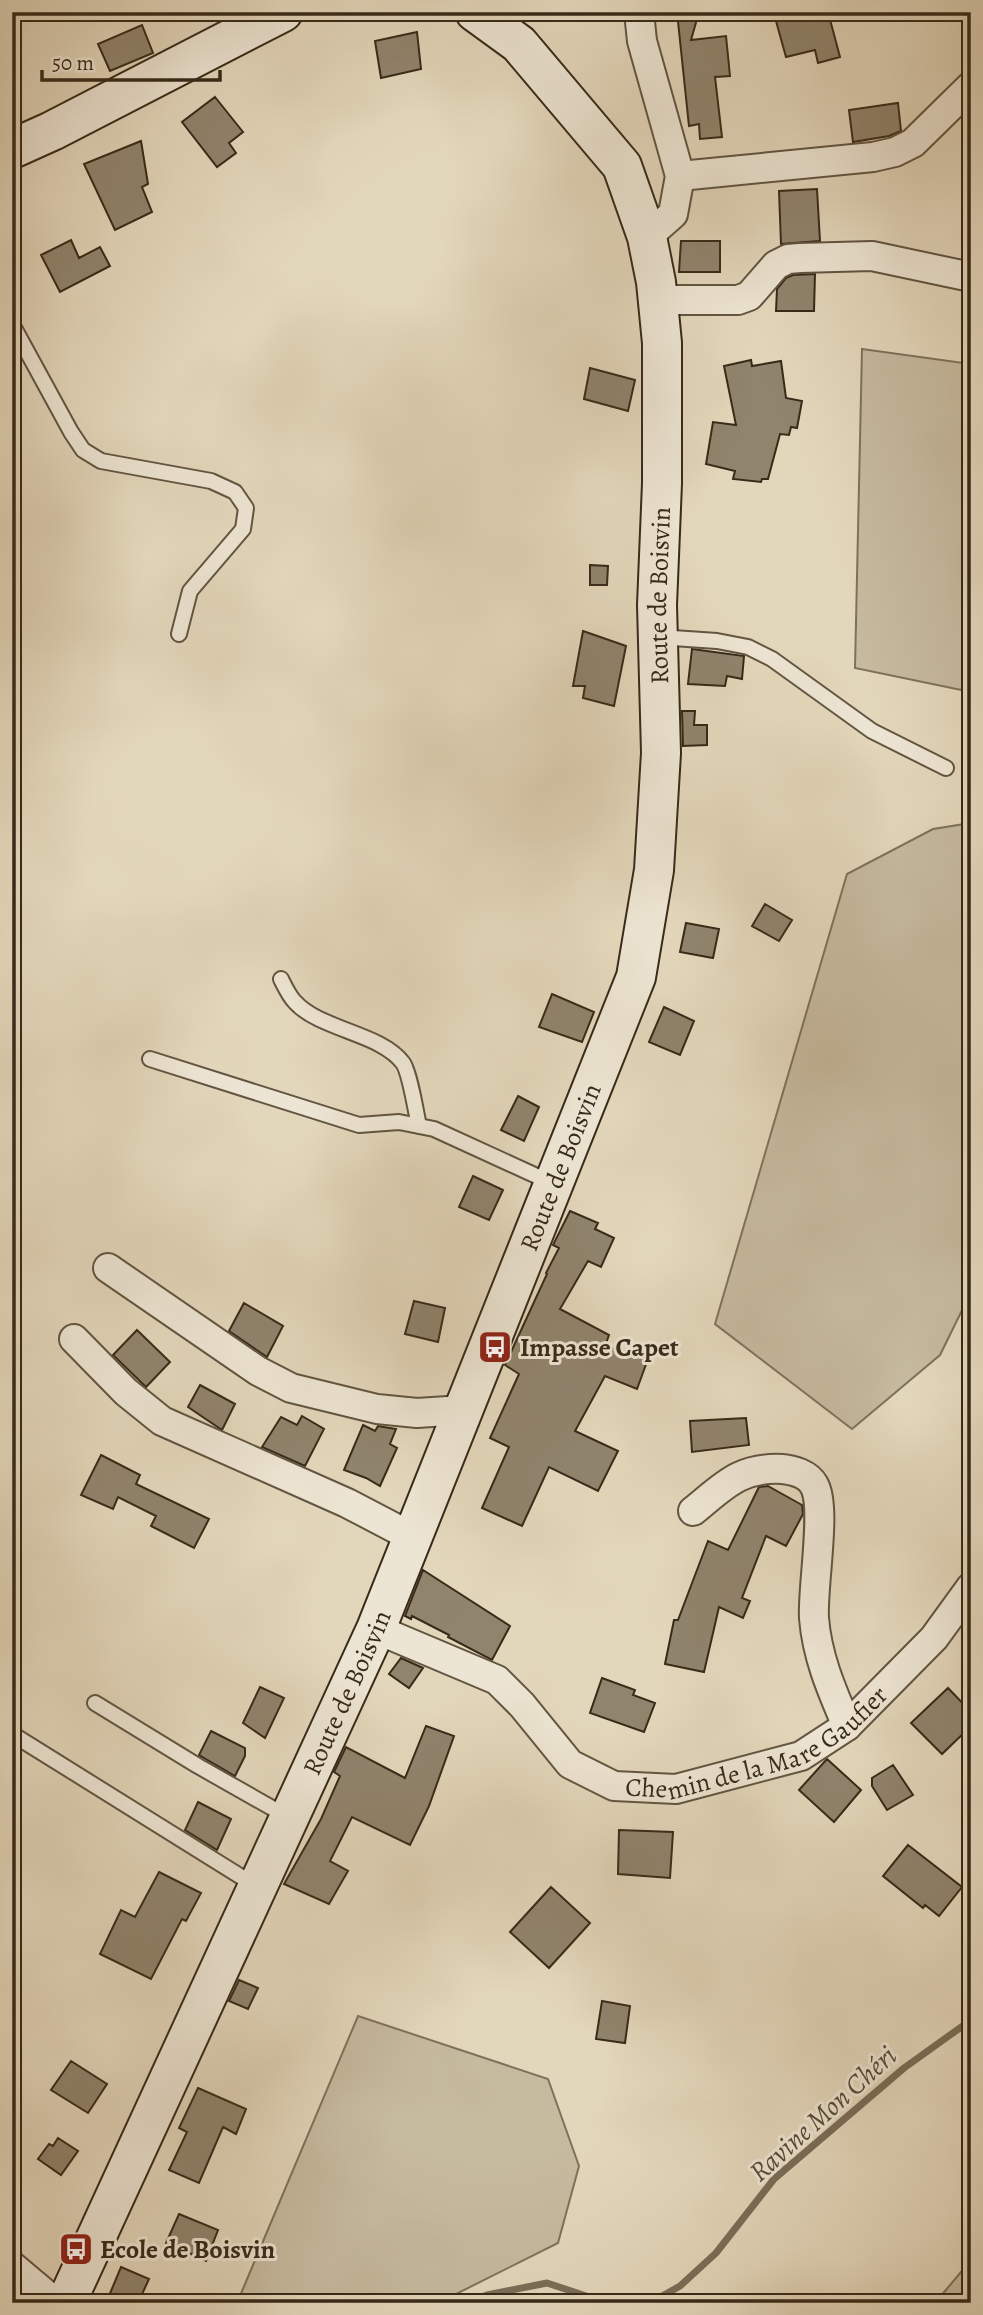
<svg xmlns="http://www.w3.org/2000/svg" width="983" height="2315" font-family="Alegreya,serif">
<rect width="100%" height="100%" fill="#e3d7bb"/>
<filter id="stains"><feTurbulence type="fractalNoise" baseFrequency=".00286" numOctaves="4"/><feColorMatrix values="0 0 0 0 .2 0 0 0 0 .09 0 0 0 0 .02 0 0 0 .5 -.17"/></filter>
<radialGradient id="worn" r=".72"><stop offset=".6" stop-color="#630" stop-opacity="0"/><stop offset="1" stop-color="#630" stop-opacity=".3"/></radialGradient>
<!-- green -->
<path fill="#c6ba9f" stroke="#7e725c" stroke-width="2" d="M862,349L971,364V692L855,668Z
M971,823V1292L940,1355L852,1429L715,1324L847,874L933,829Z
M358,2016L548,2079L579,2166L558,2243L452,2296L448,2303H237Z
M971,2260V2303H935Z"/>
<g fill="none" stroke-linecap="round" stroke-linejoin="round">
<!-- stream -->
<path stroke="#7b6e59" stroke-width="7" d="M470,2303L487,2295L547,2283L607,2303
M650,2303L680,2286L716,2253L774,2179L904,2068L971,2020"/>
</g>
<!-- building -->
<path fill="#90846d" stroke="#372a19" stroke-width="2" d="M677,12H699L691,40L726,36L730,76L715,77L722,137L700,139L699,124L689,126Z
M809,12H828L840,57L818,63L815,50L786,57L776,21Z
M142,25L153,53L110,71L98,44Z
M417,32L421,69L381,78L375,41Z
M215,97L243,132L229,143L236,153L217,167L182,122Z
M898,103L901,131L889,136L853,142L849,110Z
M141,141L148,184L142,187L152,212L115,230L84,164Z
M817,189L820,241L781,244L779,191Z
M71,240L79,258L100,247L110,266L60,292L41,255Z
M681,241H720V272H679Z
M815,274L814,311H776L777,289L786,278L793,275Z
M751,360L752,366L781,361L786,398L802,401L797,428L791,427L789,435L780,434L768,479H762L761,482L733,479L735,471L706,464L713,422L736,425L724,366Z
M590,368L635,380L628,411L584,399Z
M590,565L608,566L607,585H590Z
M583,631L626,646L614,706L583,698L585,686H573Z
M692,649L744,656L742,679L727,676L725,686L688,684Z
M682,711H695L694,725H707V745L683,746Z
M765,904L792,920L779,941L752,926Z
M686,923L719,929L713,958L680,952Z
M552,994L594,1012L582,1042L539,1027Z
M664,1007L694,1021L680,1055L649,1042Z
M518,1096L539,1107L524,1141L501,1130Z
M473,1176L503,1190L489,1220L459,1207Z
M570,1211L598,1223L595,1229L614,1238L601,1267L588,1261L560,1309L609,1335L605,1346L648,1359L637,1389L605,1376L575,1431L618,1451L598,1491L549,1467L522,1526L482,1508L509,1447L490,1438L519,1374L505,1365L547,1274L546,1273L559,1248L553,1245Z
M414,1301L445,1308L438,1342L405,1334Z
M244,1303L283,1326L267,1357L229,1331Z
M137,1330L170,1362L146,1387L113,1355Z
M200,1385L235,1404L222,1430L188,1407Z
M302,1416L324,1429L305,1466L262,1447L281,1417L297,1425Z
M746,1418L749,1445L692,1452L690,1421Z
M363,1425L375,1431L378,1426L396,1429L390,1444L397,1448L380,1486L366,1478L344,1470Z
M101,1455L140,1475L136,1484L209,1519L194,1548L151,1526L156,1516L118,1497L113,1509L81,1495Z
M768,1486L802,1505L803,1514L786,1546L766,1536L742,1598L750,1601L743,1618L719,1607L704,1672L665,1664L674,1620H678L708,1541L728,1550L759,1487Z
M423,1570L510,1626L492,1660L448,1637L449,1635L412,1616L411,1619L405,1616Z
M401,1658L423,1668L409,1688L389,1674Z
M602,1678L635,1690L633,1695L655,1703L644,1732L590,1713Z
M260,1687L284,1698L265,1738L243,1723Z
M948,1688L971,1712V1726L942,1754L911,1723Z
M426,1726L454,1736L429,1806L410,1845L352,1817L330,1861L348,1871L329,1904L284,1884L321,1819L340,1776L334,1772L346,1747L405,1778Z
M211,1731L245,1748V1756L235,1776L199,1755Z
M827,1759L861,1790L834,1822L799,1790Z
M893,1765L913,1795L887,1810L872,1786V1778Z
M198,1802L231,1819L217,1850L185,1830Z
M619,1830L673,1832L670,1878L618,1874Z
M908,1845L962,1887L939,1916L925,1905L923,1908L883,1876Z
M159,1872L201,1893L186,1921L182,1919L151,1979L100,1954L121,1910L135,1917Z
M551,1887L590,1923L549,1968L510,1932Z
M239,1980L258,1988L248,2009L229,2001Z
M602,2001L630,2006L625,2043L596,2039Z
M71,2061L107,2084L88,2113L51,2090Z
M198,2088L246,2109L236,2134L223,2127L199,2183L169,2170L187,2132L179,2128Z
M58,2138L78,2151L61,2175L38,2159L49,2144L53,2146Z
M179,2214L218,2230L206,2261L166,2243Z
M121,2267L149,2279L138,2303H106Z"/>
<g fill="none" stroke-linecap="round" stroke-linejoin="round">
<!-- lane casing -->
<g stroke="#625542" stroke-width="18">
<path id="lane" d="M12,324L71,432L83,450L101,461L211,481L235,492L246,508L243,529L190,591L179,634
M658,637L717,641L748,647L772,659L872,731L946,768
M281,979C285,987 289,996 295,1002C320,1030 381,1033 403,1063C410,1073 416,1113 419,1126
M150,1059L359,1125L399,1122L434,1129L552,1183
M95,1703L198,1766L288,1817
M12,1734L256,1886"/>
</g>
<!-- street casing -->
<g stroke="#625542" stroke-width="32">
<g id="street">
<path d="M639,12L642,41L680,176L673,214L647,237"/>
<path d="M680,176L873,157L895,152L913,143L971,86"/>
<path d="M657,300H738L749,296L776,265L788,259L800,258L872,256L971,277"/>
<path d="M108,1268L258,1371L291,1388L377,1409L417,1413L463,1410"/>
<path d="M74,1339L126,1392L162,1421L347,1503L412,1537"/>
<path d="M693,1511C724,1486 739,1467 782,1469C793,1470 808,1474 814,1485C827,1507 812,1587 814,1618C817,1657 832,1691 847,1726"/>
<path id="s1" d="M376,1629L497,1680L522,1705L570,1764L614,1786L676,1789L801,1756L847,1726L934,1638L971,1587"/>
<path d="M12,2266L56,2303"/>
</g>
</g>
<!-- secondary casing -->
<g stroke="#372a19" stroke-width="42">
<g id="secondary">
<path d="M12,149L52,131L283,12"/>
<path id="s2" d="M66,2303L376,1629L636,977L654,870L661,753L657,605L662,483V343L656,282L647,237L622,166L519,44L475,12"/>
</g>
</g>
<!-- lane -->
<use href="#lane" stroke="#ede5d3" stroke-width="14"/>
<!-- street -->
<use href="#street" stroke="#ede5d3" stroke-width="28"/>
<!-- secondary -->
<use href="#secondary" stroke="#ede5d3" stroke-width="38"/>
</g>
<!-- icons -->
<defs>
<g id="bus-square" transform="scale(1.75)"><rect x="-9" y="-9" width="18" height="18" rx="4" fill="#8f2418" stroke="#ede5d3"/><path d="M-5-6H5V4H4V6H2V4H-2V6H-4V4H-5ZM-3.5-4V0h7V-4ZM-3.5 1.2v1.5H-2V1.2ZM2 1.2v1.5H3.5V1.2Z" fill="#fff"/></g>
</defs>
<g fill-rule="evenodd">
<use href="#bus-square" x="495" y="1347"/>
<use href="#bus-square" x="76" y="2249"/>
</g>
<g text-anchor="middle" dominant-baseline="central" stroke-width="6" stroke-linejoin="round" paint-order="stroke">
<!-- street labels -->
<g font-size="26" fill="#372a19" stroke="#ede5d3">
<text stroke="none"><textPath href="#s2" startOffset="1827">Route de Boisvin</textPath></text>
<text stroke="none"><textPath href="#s2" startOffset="1239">Route de Boisvin</textPath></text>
<text stroke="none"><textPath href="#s2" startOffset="672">Route de Boisvin</textPath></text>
<text stroke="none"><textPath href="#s1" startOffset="446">Chemin de la Mare Gaufier</textPath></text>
</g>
<!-- poi labels -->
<g font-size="26" font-weight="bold" fill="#372a19" stroke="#ede5d3" text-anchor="start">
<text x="520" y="1347">Impasse Capet</text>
<text x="100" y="2249">Ecole de Boisvin</text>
</g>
<!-- water labels -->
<g font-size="28" font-style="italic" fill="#594c39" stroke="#ede5d3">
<text transform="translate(823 2114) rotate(-42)">Ravine Mon Chéri</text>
</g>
</g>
<!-- margin -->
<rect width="983" height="2315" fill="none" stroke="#e3d7bb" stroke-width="42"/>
<rect x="14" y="14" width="955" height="2287" fill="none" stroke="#372a19" stroke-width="3.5"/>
<rect x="21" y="21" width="941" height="2273" fill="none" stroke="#372a19" stroke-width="2"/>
<!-- scale -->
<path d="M42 70v10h178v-10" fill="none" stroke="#372a19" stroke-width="3.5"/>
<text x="52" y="70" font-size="21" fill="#372a19" stroke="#ede5d3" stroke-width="5" paint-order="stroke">50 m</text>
<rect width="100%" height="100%" filter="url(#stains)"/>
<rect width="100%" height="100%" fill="url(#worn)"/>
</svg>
